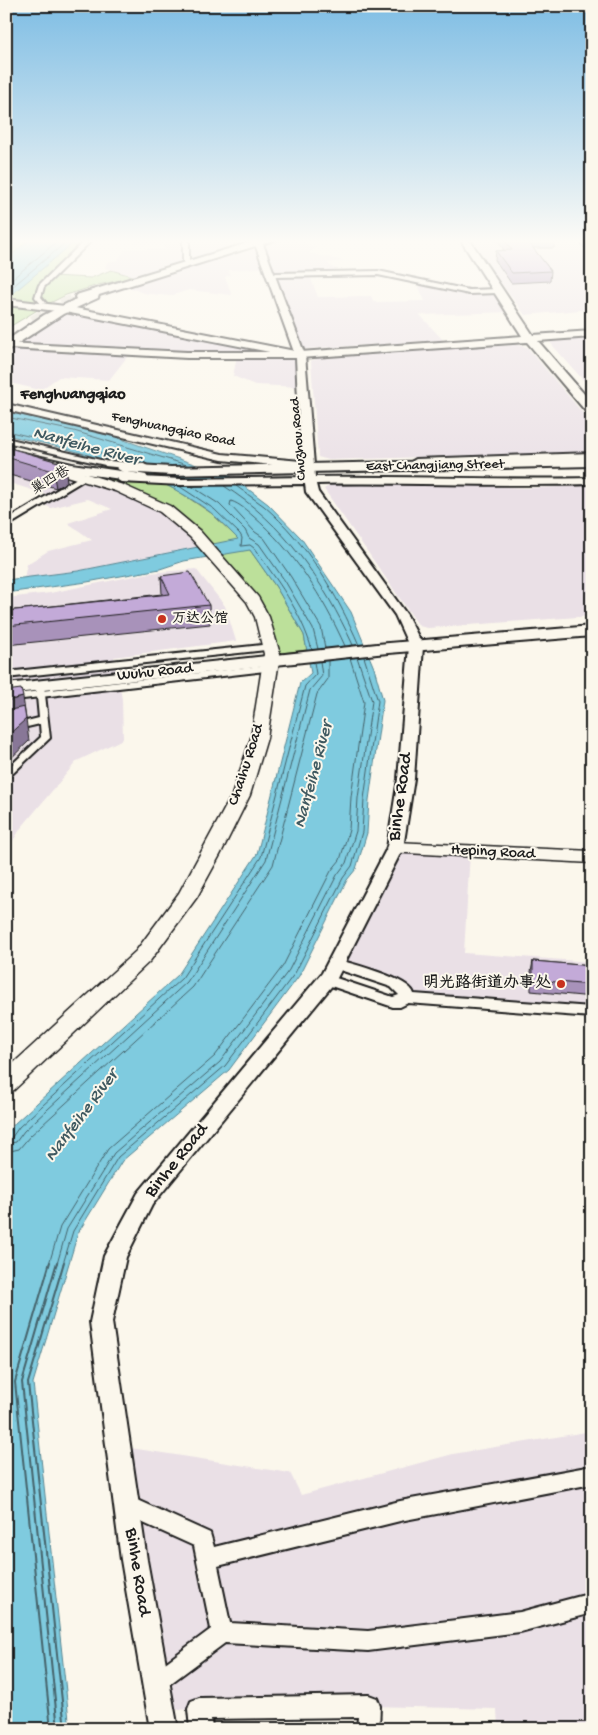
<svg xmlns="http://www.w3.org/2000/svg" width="598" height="1735" font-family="'Gochi Hand','LXGW WenKai TC',sans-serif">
<rect width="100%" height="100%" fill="#fbf7ec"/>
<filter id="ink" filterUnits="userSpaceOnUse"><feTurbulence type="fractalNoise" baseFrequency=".02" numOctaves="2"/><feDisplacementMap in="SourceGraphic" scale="10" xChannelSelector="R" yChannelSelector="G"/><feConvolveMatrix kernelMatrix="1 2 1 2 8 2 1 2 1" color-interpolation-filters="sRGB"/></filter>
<g filter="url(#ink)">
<!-- built -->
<path fill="#eae0e6" d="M135,239H260V240L135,277L105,268L107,262L118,260L125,249H165L163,245L135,243Z
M273,239H296L316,248L309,253L344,261L327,263L342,274H309L318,297L371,296L374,302L425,301L416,281L469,292L498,291L512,312L420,315L443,340L304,349L264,242Z
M473,239H592V309L525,315L495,275Z
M259,244L267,267L229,270L230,275L225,277L232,295L189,290L170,296L143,293L126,286Z
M65,309L300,355L302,387L255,385L233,376L237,356L131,352L109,380L59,377L40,390L6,382V347Z
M592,334V390L546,338Z
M516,345L527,347L592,424V452L329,460L318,457L311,361L321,357Z
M6,456L148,499L195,534L199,547L78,571L24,578L27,564L48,551L92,540L68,523L112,509L88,499L51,508L41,503L52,496L6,482Z
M332,484L462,485L529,488L592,486V616L428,628L419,626L324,489Z
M196,569L225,606L236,641L114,657L122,699L123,739L77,761L21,828L6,852V598L50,593L149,573Z
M395,848L470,852L464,953L592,962V1012L406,998L407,992L336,964Z
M592,1431V1729H498L497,1709L369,1706L161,1710L118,1446L290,1473L301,1495L453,1454Z"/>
<!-- green -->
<path fill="#bce09a" stroke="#6c7e5b" d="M6,239H90L52,276L91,278L111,270L135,277L98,285L66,295L48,304L6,300Z
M6,302L44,306L6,329Z
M60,468L160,482L178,491L211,513L250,550L276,587L304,635L307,650L272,654L253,600L199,547L195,534L165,509Z"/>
<!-- water -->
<path fill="#7fcbdf" stroke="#578591" d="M30,239H78L6,299V260Z
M6,412L75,426L118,438L232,477L268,504L301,538L351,612L374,668L383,700L369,800L367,833L356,869L347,880L299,976L229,1070L122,1161L78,1233L33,1383L70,1729H6V1136L15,1123L178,975L257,854L300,683L311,673L304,635L276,587L250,550L184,561L160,569L87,582L6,593V580L78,571L238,539C229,530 220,520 210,512C151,468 77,450 6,435Z"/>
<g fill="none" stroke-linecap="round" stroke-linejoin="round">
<!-- shore-far1 -->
<path stroke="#44626a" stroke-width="1" d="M6,284L60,239
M6,292L70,239
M6,417L74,431L187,465
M6,431L98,452L122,461
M179,486L214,509L240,534L242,538L241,546L250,545L254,548C277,580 301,611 312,650
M191,486L219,504L245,530L249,538L259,544L285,581L313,629L318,649
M224,486C284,523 324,582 353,645
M236,486C245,493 255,499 264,506C307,543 337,594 359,645
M325,648L321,627L291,577L264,538L255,532L230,505L231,501C240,504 246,510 253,516C294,551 323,597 345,646
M6,1138L12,1137L19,1127L182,978L261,857L305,686L316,674L314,662
M6,1144L16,1142L24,1131L187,982L266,860L310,690L322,676L320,661
M6,1152L19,1149L30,1136L193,987L273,865L317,694L328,679V661
M49,1264L60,1227L108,1149L215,1056L283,966L331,871L340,860L349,830L351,797L364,702L350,658
M57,1264L67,1229L114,1153L220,1062L289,970L337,875L346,863L356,831L358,798L372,701L357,657
M63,1264L73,1231L118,1157L225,1066L295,973L343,878L352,866L362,832L364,799L378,701L364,657"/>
<!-- shore -->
<path stroke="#44626a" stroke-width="2" d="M50,1262L15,1382L51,1729
M57,1262L22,1382L58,1729
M64,1262L28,1383L65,1729"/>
<!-- trunk-tunnel -->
<path stroke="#dad6cd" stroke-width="11" stroke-dasharray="11 5.5" stroke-linecap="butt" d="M33,321L57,306L80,297"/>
<!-- pedestrian casing -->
<g stroke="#1c1c1c" stroke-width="4">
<path id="pedestrian" d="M40,683L44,686L50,738L9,777L6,778V770L41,737L40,724L6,732V726L39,718L36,686Z"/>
</g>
<!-- minor casing -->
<g stroke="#1c1c1c" stroke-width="4">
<path id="minor" d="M86,239H93L44,287L41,297L46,303L41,304L35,297L39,285Z
M183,239H189V262L186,264L183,262Z
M378,271L469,290L498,289L501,291L498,293L469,294L378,275L276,277L273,275L276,273Z
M6,438L109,462L113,464L109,466L6,442Z
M82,475L89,477L6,527V520Z
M271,644L276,647L275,649L6,678V672Z
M270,665L275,668L274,670L6,701V695Z
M336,959C352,964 410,978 414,994L592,1007V1017L408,1003L400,1007H393L322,983L320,980L322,977L327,975L393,997L399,995L391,987L331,967L329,964L331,961Z
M592,1466V1484L400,1521L218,1566L230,1623L368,1631L520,1612L592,1593V1613L520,1632L368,1651L225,1643L163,1689L156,1693L149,1689L145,1682L149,1675L211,1629L194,1546L119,1512L116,1505L119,1498L126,1495L210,1533L214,1547L400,1501Z
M369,1695L377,1698L380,1706L379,1729H357L358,1717L211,1719L212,1729H190L188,1709L191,1701L199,1698Z"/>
</g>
<!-- tertiary casing -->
<g stroke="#1c1c1c" stroke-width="4">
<path id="tertiary" d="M256,242L263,244L305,355L315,477C407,476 499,480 592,478V484C500,487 408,482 316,484L318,492L407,615L423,646L414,779L403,848L335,982L152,1205L126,1257L112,1322L147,1560L178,1729H150L121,1560L90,1322L104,1256L138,1193L322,973L387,848L398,779L409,646L395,615L306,492L305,484L181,485L121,482L116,479L121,476L181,479L304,477L302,468L222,460L6,410V404L222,454L301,461L296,358H187L8,348L6,347V343L187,352H294L255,244Z
M592,453V459L416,465L411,462L416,459Z
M109,461L144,464L149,467L144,470L105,466L104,464Z"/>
</g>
<!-- secondary casing -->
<g stroke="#1c1c1c" stroke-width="3">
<path id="secondary" d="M41,460L123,485L170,506L200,531L258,597L269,617L280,654L267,738L250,795L220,855L197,897L150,961L14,1090L6,1093V1070L136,951L179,893L232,795L251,738L264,654L255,617L247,602L190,537L160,512L115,491L37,467L35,464Z
M395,842L592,851V863L388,852L386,848L388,844Z"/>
</g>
<!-- primary casing -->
<g stroke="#1c1c1c" stroke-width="4">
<path id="primary" d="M460,239H469L533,335L592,331V337L538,341L592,403V415L588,414L527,342L300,358L65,312L6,305V299L65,306L300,352L522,336Z
M592,458V466L171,475L123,472L116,468L123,464L171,467Z
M592,626V636L377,654L6,694V684L377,644Z"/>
</g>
<!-- trunk casing -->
<g stroke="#1c1c1c" stroke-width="4">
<path id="trunk" d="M261,239H278L99,295L98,298L63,314L6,351V341L44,315L76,299L75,297L76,295Z
M6,449L72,464L141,474L146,475L148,478L146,481L141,482L72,472L6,457Z"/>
</g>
<!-- pedestrian -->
<use href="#pedestrian" fill="#fbf7ec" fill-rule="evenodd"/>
<!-- minor -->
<use href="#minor" fill="#fbf7ec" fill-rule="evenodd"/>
<!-- tertiary -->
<use href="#tertiary" fill="#fbf7ec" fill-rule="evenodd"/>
<!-- secondary -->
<use href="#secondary" fill="#fbf7ec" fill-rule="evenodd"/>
<!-- primary -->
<use href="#primary" fill="#fbf7ec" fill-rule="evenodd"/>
<!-- trunk -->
<use href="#trunk" fill="#fbf7ec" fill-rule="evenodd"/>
</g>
<!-- wall -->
<path fill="#a892ba" stroke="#1c1c1c" d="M498,239H555L554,248H533L551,271L550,281L511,283L495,260L496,251L504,250L498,241Z
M577,239H592V248H584Z
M6,442L12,444L13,449L65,464L67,482L56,488L6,474Z
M161,576L209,605L210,624L6,645V611L162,594Z
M533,961L592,966V997L531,991V972Z"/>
<!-- shaded-wall -->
<path fill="#887797" stroke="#1c1c1c" d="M12,444L15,460L6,447Z
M65,464L67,482L56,488L53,471Z
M23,697L29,741L6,763V701Z"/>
<!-- building -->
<path fill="#c3aad8" stroke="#1c1c1c" d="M504,239H526L551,271L512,273L496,251L512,250Z
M6,442L12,444L6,447Z
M6,447L65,464L53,471L6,457Z
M190,572L209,605L6,626V611L170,594L161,576Z
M21,689L23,697L6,701V691Z
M24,707L26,719L6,737V711Z
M533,961L592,966V985L533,980Z"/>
</g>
<!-- sky -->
<linearGradient id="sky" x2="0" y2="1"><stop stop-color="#7ebde4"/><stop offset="0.5" stop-color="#fdfbf6"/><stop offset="1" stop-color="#fdfbf6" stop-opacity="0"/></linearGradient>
<rect width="598" height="482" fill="url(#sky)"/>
<!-- markers -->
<g fill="#c8321e" stroke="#fbf7ec" stroke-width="2">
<circle cx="162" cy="619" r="5"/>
<circle cx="561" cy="984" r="5"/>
</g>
<g text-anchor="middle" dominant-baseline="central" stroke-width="4" stroke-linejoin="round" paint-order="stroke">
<!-- far-street labels -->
<g font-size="14" fill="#1c1c1c" stroke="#fbf7ec">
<text transform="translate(173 430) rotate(12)">Fenghuangqiao Road</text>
<text transform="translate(299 439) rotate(-95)">Chuzhou Road</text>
<text transform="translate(435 466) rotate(-1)">East Changjiang Street</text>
<text transform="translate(51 481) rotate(-31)">巢四巷</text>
</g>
<!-- far-poi labels -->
<g font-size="14" font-weight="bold" fill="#1c1c1c" stroke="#fbf7ec" text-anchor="start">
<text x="172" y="619">万达公馆</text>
</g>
<!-- far-quarter labels -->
<g font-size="16" font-weight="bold" fill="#1c1c1c" stroke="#fbf7ec">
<text x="73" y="395">Fenghuangqiao</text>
</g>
<!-- street labels -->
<g font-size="16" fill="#1c1c1c" stroke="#fbf7ec">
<text transform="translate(155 673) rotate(-6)">Wuhu Road</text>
<text transform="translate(247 765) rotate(-72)">Chaihu Road</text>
<text transform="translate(493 853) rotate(3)">Heping Road</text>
</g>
<!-- poi labels -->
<g font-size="16" font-weight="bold" fill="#1c1c1c" stroke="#fbf7ec" text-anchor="end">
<text x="551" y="984">明光路街道办事处</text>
</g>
<!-- water labels -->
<g font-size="18" font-style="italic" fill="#3f5960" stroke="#fbf7ec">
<text transform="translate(86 447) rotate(15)">Nanfeihe River</text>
<text transform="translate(314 775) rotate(-75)">Nanfeihe River</text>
<text transform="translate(82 1116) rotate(-53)">Nanfeihe River</text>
</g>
<!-- near-street labels -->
<g font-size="19" fill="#1c1c1c" stroke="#fbf7ec">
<text transform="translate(401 797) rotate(-82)">Binhe Road</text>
<text transform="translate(177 1161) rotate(-51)">Binhe Road</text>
<text transform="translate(137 1572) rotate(81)">Binhe Road</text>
</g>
</g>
<!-- margin -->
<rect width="598" height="1735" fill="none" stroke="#fbf7ec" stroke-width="25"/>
<rect x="12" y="12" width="573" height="1710" fill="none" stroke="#1c1c1c" stroke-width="2" filter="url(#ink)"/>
</svg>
